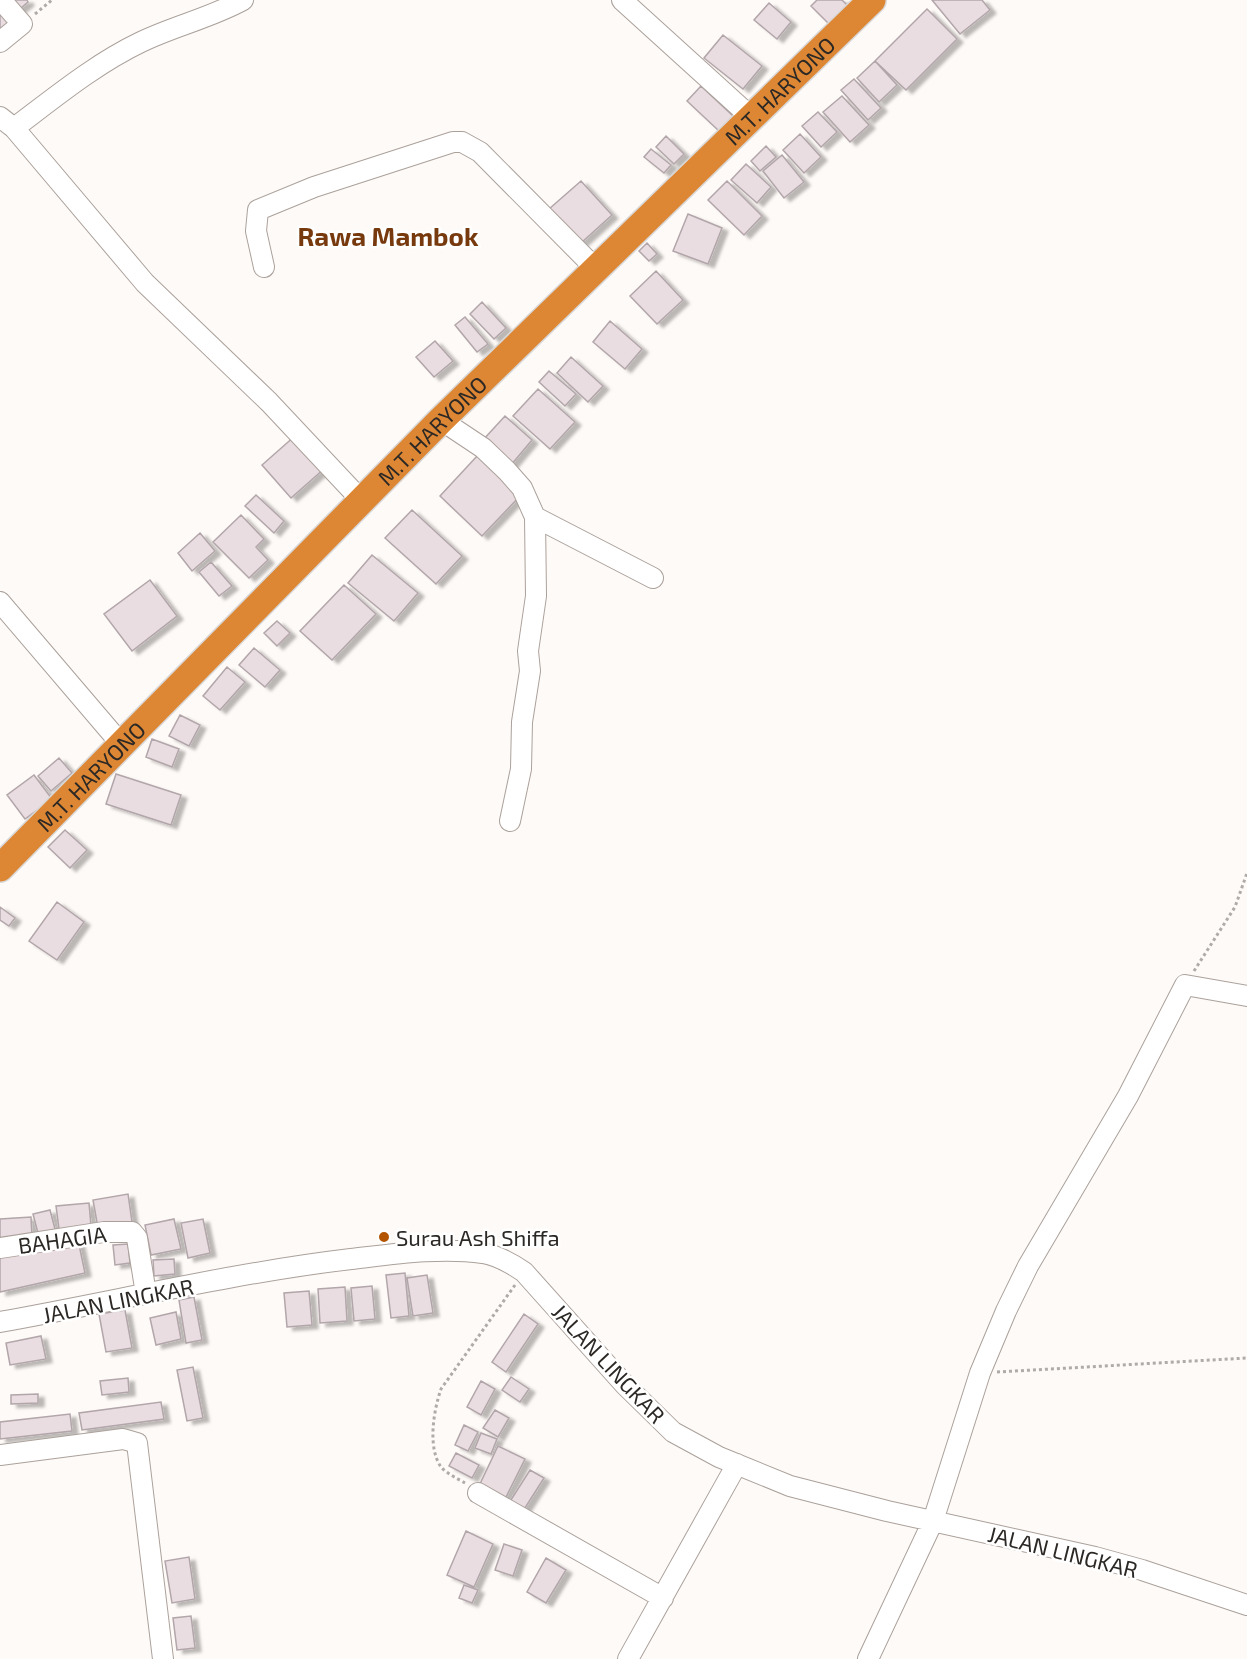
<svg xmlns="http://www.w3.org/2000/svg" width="1247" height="1659" font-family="'Exo 2',sans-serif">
<defs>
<filter id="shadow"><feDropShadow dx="6" dy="3.5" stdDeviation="1.5" flood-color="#0004"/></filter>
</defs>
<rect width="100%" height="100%" fill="#fefaf7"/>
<!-- building -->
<path fill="#e9dde1" stroke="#b2a6aa" stroke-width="1.5" filter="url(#shadow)" d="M3,0H27L28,2L14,14Z
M817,0H842L847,5L829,24L811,6Z
M932,0H982L990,10L960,34Z
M769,3L791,22L777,39L754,20Z
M0,5L15,22L0,33Z
M927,9L957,39L906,90L875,61Z
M723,35L762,66L743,89L704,58Z
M875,61L897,85L879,102L857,78Z
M854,79L881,108L868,120L841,90Z
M701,86L733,116L719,131L687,101Z
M842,96L869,125L850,142L823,112Z
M818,112L837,132L821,147L802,126Z
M800,134L821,157L804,173L783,150Z
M666,136L684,154L674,164L656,147Z
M766,146L776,157L760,171L751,161Z
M651,149L671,165L664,173L644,157Z
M782,155L804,182L784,198L763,171Z
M746,164L771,187L757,203L731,180Z
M581,181L612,215L581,243L549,209Z
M727,181L762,216L744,235L708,200Z
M688,214L722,228L708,264L673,251Z
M647,243L657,254L649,261L639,251Z
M656,271L683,300L657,324L630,296Z
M482,302L506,328L494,339L470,314Z
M465,317L488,344L477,352L455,325Z
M610,321L642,349L625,369L593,342Z
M435,341L453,361L434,377L416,357Z
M571,357L603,386L588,402L557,373Z
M549,371L576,394L565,406L539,382Z
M538,389L575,422L550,449L513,416Z
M505,416L532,440L511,465L483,440Z
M296,435L325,468L291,498L262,465Z
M478,455L521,495L482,536L440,496Z
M256,495L284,521L274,533L245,506Z
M412,510L462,556L436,584L385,538Z
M241,515L264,539L256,547L268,560L249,578L213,542Z
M200,533L215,551L192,571L178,553Z
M372,555L418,593L394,621L348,583Z
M211,562L232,586L219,596L199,572Z
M150,580L177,616L132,651L104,614Z
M344,585L376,614L332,660L300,631Z
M277,621L290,633L277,646L264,633Z
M254,648L280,670L265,687L239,665Z
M227,667L245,682L220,710L203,696Z
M180,715L200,725L189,746L169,736Z
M152,739L179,749L172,767L146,757Z
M59,758L72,773L51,791L38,776Z
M116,774L181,795L171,825L106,804Z
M34,775L52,799L25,819L7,795Z
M65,830L87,850L70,868L48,847Z
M57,902L84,922L57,960L29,941Z
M0,907L15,918L9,926L0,920Z
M128,1194L132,1222L98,1228L93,1200Z
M89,1203L91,1226L59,1229L56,1206Z
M50,1210L56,1233L39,1237L33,1214Z
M31,1217L32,1238L0,1241V1219Z
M174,1219L181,1249L151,1255L145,1225Z
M203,1219L210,1253L188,1258L181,1223Z
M78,1240L85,1273L0,1292V1257Z
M128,1244L130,1263L115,1265L113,1245Z
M174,1259L175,1274L154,1276L153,1260Z
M405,1273L409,1316L391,1318L386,1275Z
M427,1275L433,1313L413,1316L407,1278Z
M372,1286L375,1319L354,1321L351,1288Z
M345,1287L347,1321L320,1323L318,1289Z
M309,1291L312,1325L287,1327L284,1293Z
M194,1297L202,1340L186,1343L179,1300Z
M125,1310L132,1348L106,1352L99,1314Z
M176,1312L181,1339L156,1345L150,1318Z
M524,1314L538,1324L506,1372L492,1362Z
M41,1336L46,1359L10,1365L6,1343Z
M193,1367L203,1418L187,1421L177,1370Z
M511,1377L529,1389L520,1402L502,1390Z
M128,1378L129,1392L102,1395L100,1381Z
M481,1381L495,1389L481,1415L467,1407Z
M38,1394V1403L11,1404V1395Z
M161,1402L164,1419L82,1430L79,1413Z
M495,1410L509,1418L498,1437L483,1428Z
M70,1414L72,1431L0,1439V1422Z
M464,1425L478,1432L468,1451L455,1445Z
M481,1433L497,1439L491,1454L475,1448Z
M498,1446L525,1459L505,1499L479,1486Z
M456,1453L479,1465L472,1478L449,1466Z
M530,1470L544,1478L523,1511L509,1503Z
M466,1531L493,1544L474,1587L447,1575Z
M504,1544L522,1550L513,1576L495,1570Z
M189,1557L195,1599L172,1603L165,1561Z
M546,1558L566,1570L546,1603L527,1592Z
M464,1585L478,1590L472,1603L459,1598Z
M191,1616L195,1648L177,1650L173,1618Z"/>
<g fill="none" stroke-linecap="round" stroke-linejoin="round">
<!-- minor casing -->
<g stroke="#aba19b" stroke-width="22">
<path id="minor" d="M622,0L752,118
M0,42L22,24L1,0
M0,117L14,128L145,283L269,402L362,501
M14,128C54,98 95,64 141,42C174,26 210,18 243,0
M264,267L256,231L258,210L314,187L453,142H462L480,152L596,269
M441,420L483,448L507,471L522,488L535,517L536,596L528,651L530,671L522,722L521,769L510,821
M535,517L653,578
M0,602L122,745
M0,1248L104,1232H132L137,1238L146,1294
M0,1322C117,1301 233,1273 351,1259C394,1254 440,1247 483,1253C499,1256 511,1263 524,1272L625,1385L673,1432L719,1457L790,1486L887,1511L1095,1557L1142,1570L1247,1605
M0,1455L123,1439L137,1443L163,1659
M478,1493L663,1598
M628,1659L737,1464
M868,1659L933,1521L980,1373L1006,1311L1028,1266L1128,1096L1185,985L1247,996"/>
</g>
<!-- highway casing -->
<g stroke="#d9d8d8" stroke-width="30">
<g id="highway">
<path id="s1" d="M0,868L441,420L872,0"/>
</g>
</g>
<!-- path -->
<path stroke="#aeaba8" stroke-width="3" stroke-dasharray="3 3" stroke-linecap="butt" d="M35,14L52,0
M1194,971L1235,907L1247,873
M997,1372L1247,1358
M465,1483C458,1479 446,1473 441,1467C427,1447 434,1409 441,1389L515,1285"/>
<!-- minor -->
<use href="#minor" stroke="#fff" stroke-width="20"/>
<!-- highway -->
<use href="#highway" stroke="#dd8734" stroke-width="27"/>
</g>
<!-- markers -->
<circle fill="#b25400" stroke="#fff" stroke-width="2" cx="384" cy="1237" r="6"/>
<g text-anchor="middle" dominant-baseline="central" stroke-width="5" stroke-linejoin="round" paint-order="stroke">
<!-- street labels -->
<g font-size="22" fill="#2b2825" stroke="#fff">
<text stroke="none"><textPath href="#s1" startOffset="1101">M.T. HARYONO</textPath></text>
<text stroke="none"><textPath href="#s1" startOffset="615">M.T. HARYONO</textPath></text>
<text stroke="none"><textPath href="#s1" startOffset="129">M.T. HARYONO</textPath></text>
<text transform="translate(62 1239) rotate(-8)">BAHAGIA</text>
<text transform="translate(118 1300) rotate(-11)">JALAN LINGKAR</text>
<text transform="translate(609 1363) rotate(47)">JALAN LINGKAR</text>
<text transform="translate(1063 1551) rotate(14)">JALAN LINGKAR</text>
</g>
<!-- poi labels -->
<g font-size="22" fill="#2b2825" stroke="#fff" text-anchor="start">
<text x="396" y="1237">Surau Ash Shiffa</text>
</g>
<!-- quarter labels -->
<g font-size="26" font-weight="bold" fill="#773a0e" stroke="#fff">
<text x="388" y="235">Rawa Mambok</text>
</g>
</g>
</svg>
